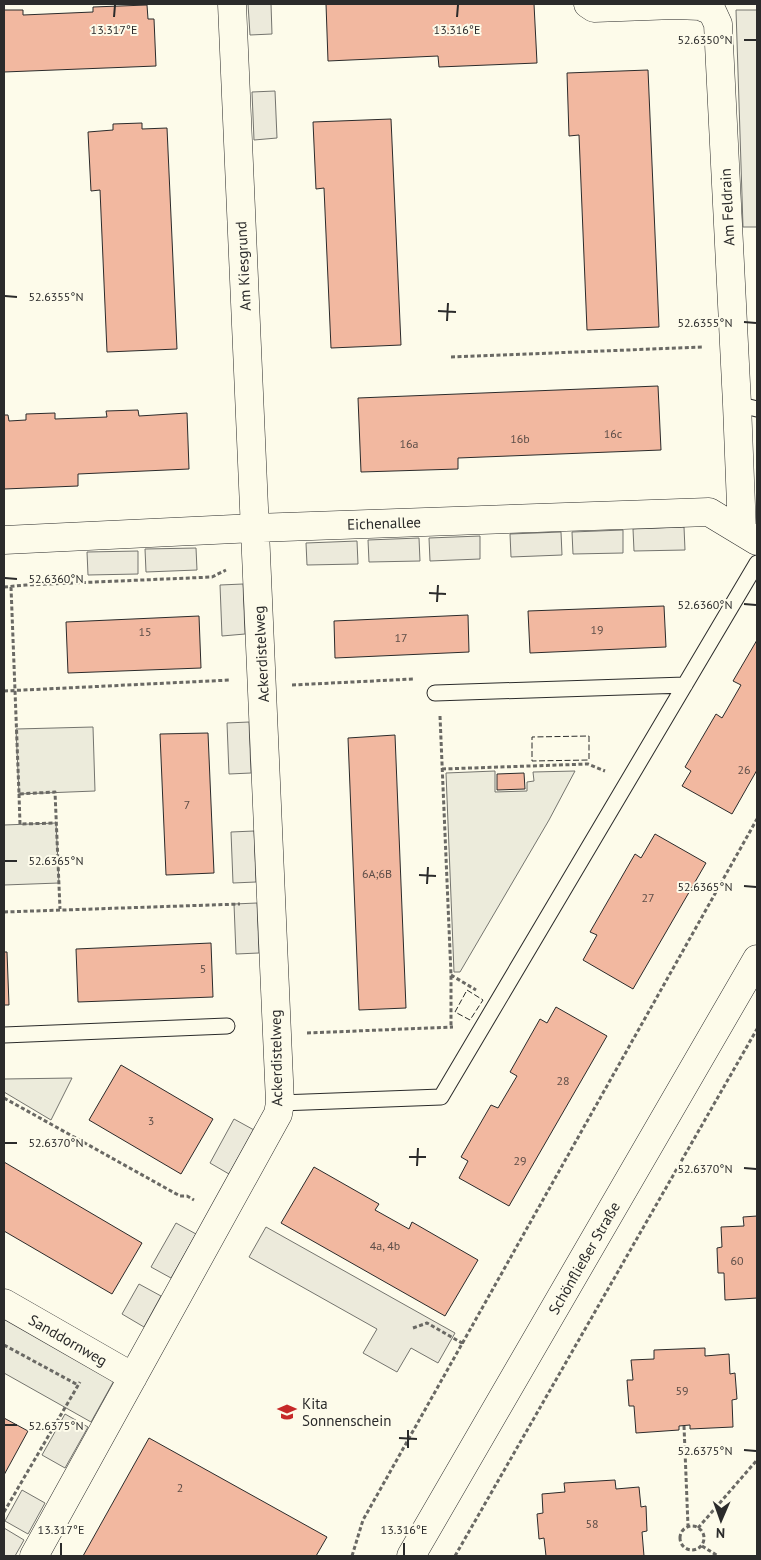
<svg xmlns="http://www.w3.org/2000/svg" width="761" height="1560" font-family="'PT Sans',sans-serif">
<rect width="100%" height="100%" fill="#fdfbea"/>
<!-- green -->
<path fill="#ecebdb" stroke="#74746e" d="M93,727L95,791L19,794L16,729Z
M495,771V792L527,791V782L534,781L533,772L575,771L549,820L460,972H454L446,773Z
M56,823L59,883L4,885V825Z
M72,1078L51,1120L4,1092V1079Z
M4,1314L116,1377L91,1422L4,1373Z"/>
<!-- parking -->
<path fill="#eceadb" stroke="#74746e" d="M248,4H271L272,34L250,35Z
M736,10H757V227H743Z
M275,91L277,138L254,140L252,92Z
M684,527L685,550L634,551L633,529Z
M623,530V553L573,554L572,532Z
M561,532L562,555L511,557L510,534Z
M480,536V559L430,561L429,538Z
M419,538L420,561L369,562L368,540Z
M357,541L358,564L307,565L306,543Z
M196,548L197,570L146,572L145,549Z
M138,551V574L88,575L87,552Z
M243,584L245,634L222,636L220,585Z
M249,722L251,773L229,774L227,723Z
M254,831L256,882L233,883L231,832Z
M257,903L259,953L236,954L234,904Z
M234,1119L254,1130L229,1174L210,1163Z
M176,1223L196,1234L171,1278L151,1267Z
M266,1227L455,1333L438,1363L411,1348L397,1372L363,1353L377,1329L249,1257Z
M139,1284L161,1296L144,1327L122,1314Z
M65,1414L88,1427L65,1468L42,1455Z
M22,1490L45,1503L28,1534L5,1521Z
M4,1528L24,1540L15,1556H4Z"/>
<!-- building -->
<path fill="#f2b8a0" stroke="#2b2b2b" d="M326,4H534L537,63L439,67L438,56L328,61Z
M147,5L148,19H154L156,66L4,72V10H23V15L93,12V7Z
M648,70L659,327L587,330L579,135L569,136L567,73Z
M391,119L401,345L331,348L324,188L316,189L313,122Z
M142,123V129L167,128L177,349L107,352L100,190L91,191L88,132L113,130V124Z
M658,386L661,450L458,458V469L361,472L358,398Z
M138,410L139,416L187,413L189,469L78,474V486L4,489V415H8L9,421L26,420V414L55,413V419L107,417L106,411Z
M664,606L666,647L530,653L528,611Z
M468,615L469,652L335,658L334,621Z
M199,616L201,668L68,673L66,622Z
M757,640V770L732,814L682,786L691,771L685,767L716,714L722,718L741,685L733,681Z
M208,733L214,873L166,875L160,734Z
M395,735L406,1008L359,1010L348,738Z
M524,773L525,789L497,790V774Z
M655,834L706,863L633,989L583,960L597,935L590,932L635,854L641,858Z
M211,943L213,997L78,1002L76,949Z
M4,952H7L9,1005H4Z
M556,1007L607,1036L509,1206L459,1178L468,1161L461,1157L491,1105L498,1108L517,1076L510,1072L540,1019L547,1023Z
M121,1065L213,1119L181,1174L89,1120Z
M4,1162L142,1243L112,1294L4,1231Z
M314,1167L379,1204L375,1210L409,1229L412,1222L478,1260L445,1316L281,1223Z
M757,1216V1298L725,1300L724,1273H718L717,1248L722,1247L721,1227L744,1226L743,1217Z
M705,1348V1356L729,1354L730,1374L735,1373L737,1399L732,1400L733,1427L690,1429V1425L679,1426V1430L636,1433L634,1406H629L627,1380H633L631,1360L654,1359V1350Z
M4,1418L28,1431L4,1475Z
M149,1438L327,1537L316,1556H83Z
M615,1480L616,1489L639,1487L641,1507L646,1506L647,1531L642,1532L644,1556H546L544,1538L539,1539L537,1514L543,1513L542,1494L565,1492L564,1483Z"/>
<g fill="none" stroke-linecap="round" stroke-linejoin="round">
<!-- service casing -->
<g stroke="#2b2b2b" stroke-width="17">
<path id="service" d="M737,404L757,409
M435,693L685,685
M4,1035L227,1026
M280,1103L441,1097L757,563"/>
</g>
<!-- minor casing -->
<g stroke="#2b2b2b" stroke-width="29">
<path id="minor" d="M588,4L594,8L675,5L700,6L712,11L718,24L737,404L742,531
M4,540L255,528L709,512L757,541
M4,1303L133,1377
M34,1556L278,1114L280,1103L232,4"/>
</g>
<!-- secondary casing -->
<g stroke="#2b2b2b" stroke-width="29">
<path id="secondary" d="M411,1556L757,959"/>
</g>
<!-- path -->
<path stroke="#6a6964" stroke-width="3" stroke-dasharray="4 2.5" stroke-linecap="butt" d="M451,357L703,347
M4,587L26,585L212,577L226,570
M11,587L19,794L55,792L60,909
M292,685L413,679
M4,691L230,680
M440,716L451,975V1026
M442,769L588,764L605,771
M19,794L20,824L56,823
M4,912L240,904
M451,975L476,990
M307,1033L453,1027
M4,1098L180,1196H187L194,1200
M413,1328L427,1323L462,1343
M4,1345L78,1385
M684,1426L688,1526
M4,1512L80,1382
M680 1538a12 12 0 1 1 24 0a12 12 0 1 1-24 0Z
M698,1528L757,1460
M702,1546L718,1556
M352,1556L363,1520L757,819
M455,1556L757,1029"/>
<!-- service -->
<use href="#service" stroke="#fdfbea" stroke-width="15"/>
<!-- minor -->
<use href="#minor" stroke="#fdfbea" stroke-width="28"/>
<!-- secondary -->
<use href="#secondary" stroke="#fdfbea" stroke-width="28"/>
<!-- fence -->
<path stroke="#2b2b2b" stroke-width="1" stroke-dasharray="6 2.5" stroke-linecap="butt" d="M589,736V760L532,761V737Z
M467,990L483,1000L470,1020L455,1012Z"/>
</g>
<!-- ticks -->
<path fill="none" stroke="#2b2b2b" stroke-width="2" d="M114,17L115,5M457,17L458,5M744,40H756M5,296L17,297M438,311L456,312M447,321L448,303M744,322L756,323M5,578L17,579M429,593L446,594M437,602L438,585M744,604L756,605M5,861H17M419,875L436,876M427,884L428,867M744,886L756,887M5,1143H17M409,1157H426M417,1166L418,1148M744,1168L756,1169M5,1425H17M399,1438L417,1439M408,1448V1430M744,1450L756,1451M61,1555V1543M404,1555V1543"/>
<!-- icons -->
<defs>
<g id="school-bare" transform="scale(1.5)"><path d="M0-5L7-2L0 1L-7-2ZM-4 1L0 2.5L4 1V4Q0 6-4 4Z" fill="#c62828" stroke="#fdfbea" stroke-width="2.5" paint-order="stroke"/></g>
</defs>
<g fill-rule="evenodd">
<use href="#school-bare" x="287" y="1412"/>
</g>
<g text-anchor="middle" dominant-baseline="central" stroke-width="4" stroke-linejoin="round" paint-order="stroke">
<!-- number labels -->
<g font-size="12" fill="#5d4e48">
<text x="613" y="433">16c</text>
<text x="520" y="438">16b</text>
<text x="409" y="443">16a</text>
<text x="597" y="629">19</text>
<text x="145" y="631">15</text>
<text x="401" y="637">17</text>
<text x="744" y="769">26</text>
<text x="187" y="804">7</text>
<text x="377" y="873">6A;6B</text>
<text x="648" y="897">27</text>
<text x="203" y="968">5</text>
<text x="563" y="1080">28</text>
<text x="151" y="1120">3</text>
<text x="520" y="1160">29</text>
<text x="385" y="1245">4a, 4b</text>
<text x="737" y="1260">60</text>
<text x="682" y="1390">59</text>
<text x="180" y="1487">2</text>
<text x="592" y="1523">58</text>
</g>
<!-- street labels -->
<g font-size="15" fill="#2b2b2b" stroke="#fdfbea">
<text transform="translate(727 207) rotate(-93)">Am Feldrain</text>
<text transform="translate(243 266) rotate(-93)">Am Kiesgrund</text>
<text transform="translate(384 523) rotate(-2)">Eichenallee</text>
<text transform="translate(261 654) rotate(-93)">Ackerdistelweg</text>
<text transform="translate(276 1058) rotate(-91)">Ackerdistelweg</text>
<text transform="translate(584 1258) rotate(-60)">Schönfließer Straße</text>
<text transform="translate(68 1340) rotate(30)">Sanddornweg</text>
</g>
<!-- poi labels -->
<g font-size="15" fill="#2b2b2b" stroke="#fdfbea" text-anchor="start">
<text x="302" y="1403">Kita<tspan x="302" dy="17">Sonnenschein</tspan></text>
</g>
</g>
<g font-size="12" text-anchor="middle" fill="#2b2b2b" stroke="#fdfbea" stroke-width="4" stroke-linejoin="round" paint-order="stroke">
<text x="114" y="34">13.317°E</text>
<text x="457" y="34">13.316°E</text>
<text x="705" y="44">52.6350°N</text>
<text x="56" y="301">52.6355°N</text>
<text x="705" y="327">52.6355°N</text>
<text x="56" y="583">52.6360°N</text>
<text x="705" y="609">52.6360°N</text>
<text x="56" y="865">52.6365°N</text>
<text x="705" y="891">52.6365°N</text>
<text x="56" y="1147">52.6370°N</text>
<text x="705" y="1173">52.6370°N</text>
<text x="56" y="1430">52.6375°N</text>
<text x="705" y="1455">52.6375°N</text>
<text x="61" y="1534">13.317°E</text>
<text x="404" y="1534">13.316°E</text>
</g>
<!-- border -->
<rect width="761" height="1560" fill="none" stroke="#2b2b2b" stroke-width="10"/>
<!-- north arrow -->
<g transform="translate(721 1520) rotate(182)" stroke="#fdfbea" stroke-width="4" paint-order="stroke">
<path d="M0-4L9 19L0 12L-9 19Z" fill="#2b2b2b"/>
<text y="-8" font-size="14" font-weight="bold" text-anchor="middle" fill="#2b2b2b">N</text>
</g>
</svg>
